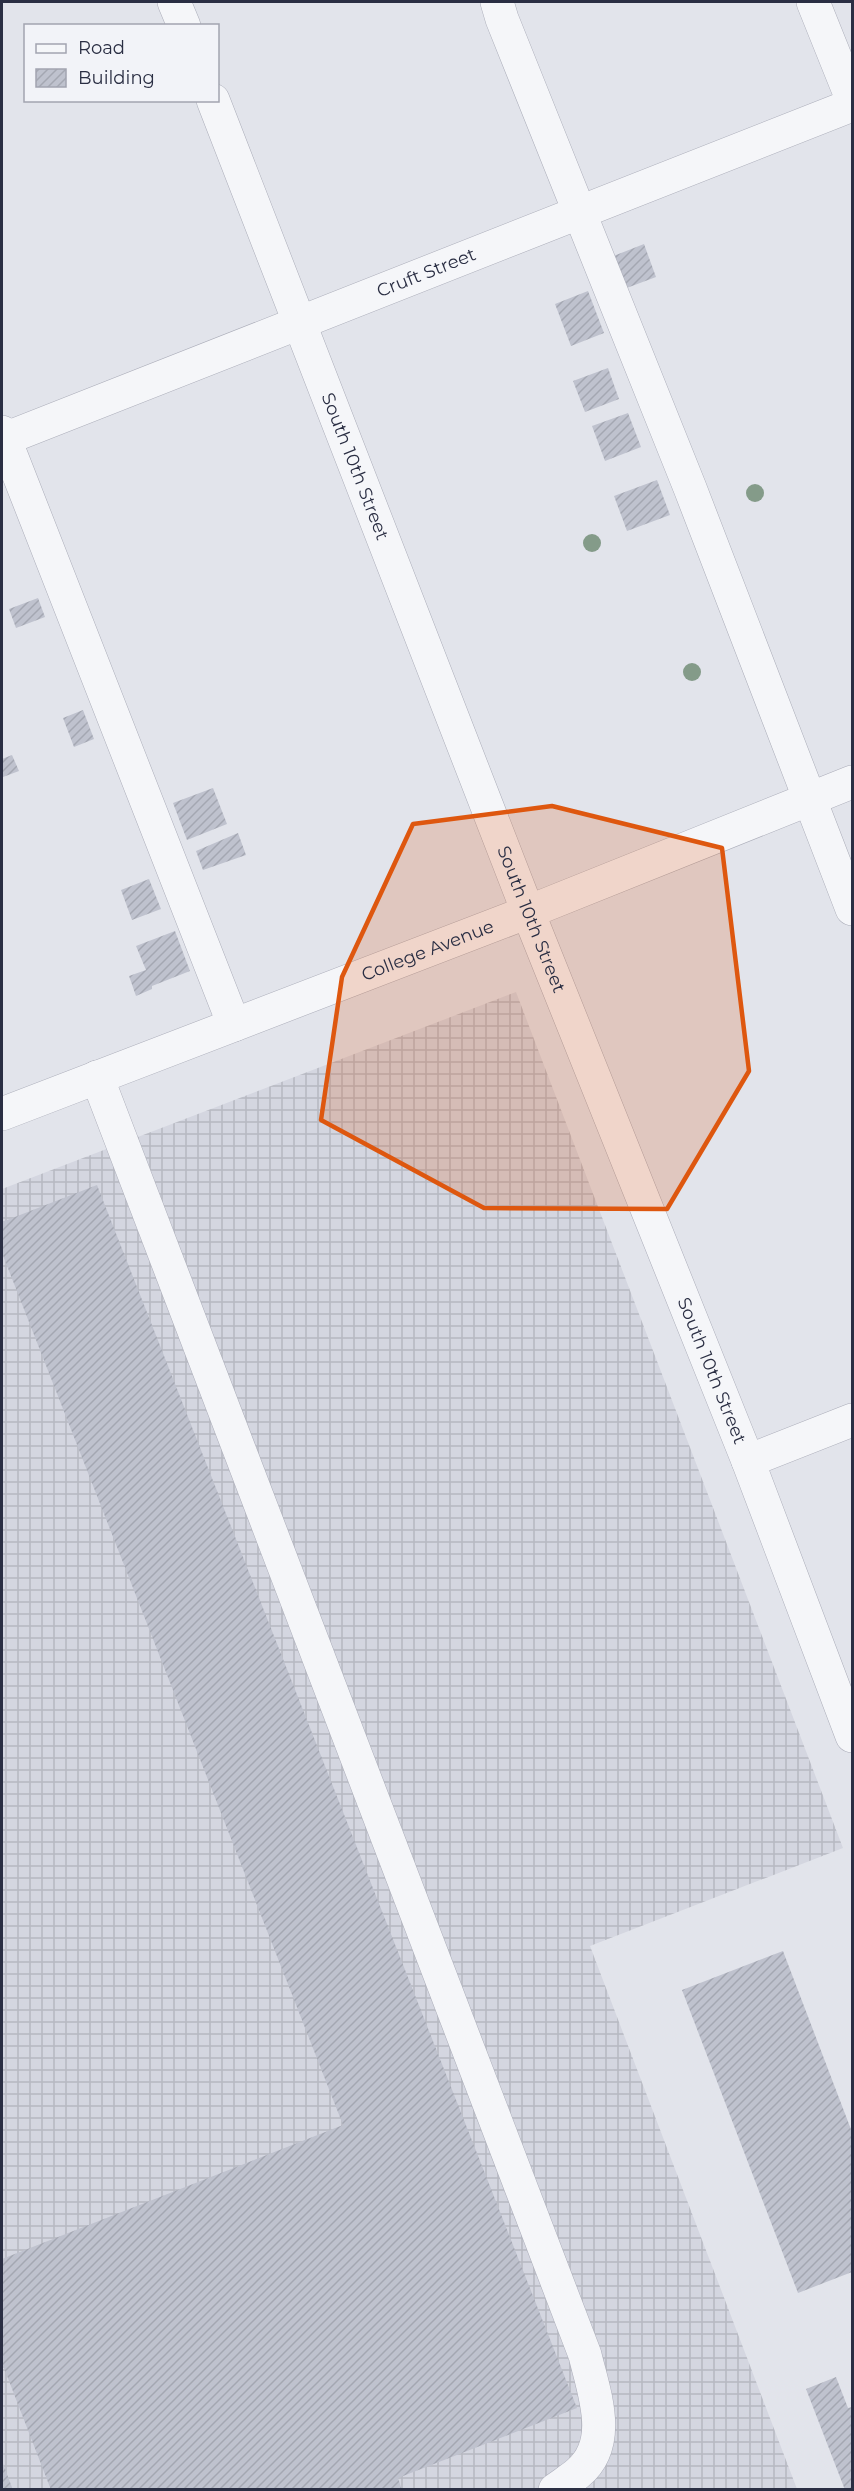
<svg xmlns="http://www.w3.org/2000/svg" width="854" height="2491" font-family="Montserrat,sans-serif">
<defs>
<pattern id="industrial-grid" width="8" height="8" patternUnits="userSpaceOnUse" patternTransform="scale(1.5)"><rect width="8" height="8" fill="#d4d6e0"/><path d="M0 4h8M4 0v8" fill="none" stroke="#b6b8c1"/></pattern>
<pattern id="building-hatch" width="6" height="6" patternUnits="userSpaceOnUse" patternTransform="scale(1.5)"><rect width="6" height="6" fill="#bfc2ce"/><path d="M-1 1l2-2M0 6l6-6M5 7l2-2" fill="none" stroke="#a4a7b2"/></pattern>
</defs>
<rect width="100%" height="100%" fill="#e2e4eb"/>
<!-- industrial -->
<path fill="url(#industrial-grid)" d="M516,992L843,1848L590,1946L797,2489L2,2490V1189Z"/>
<!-- building -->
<path fill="url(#building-hatch)" d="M644,244L656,277L624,289L611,257Z
M588,291L604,333L571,346L555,304Z
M608,368L619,399L585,412L573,381Z
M628,413L641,447L605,461L592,426Z
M657,480L670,515L627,531L614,496Z
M38,598L45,617L16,628L9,609Z
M83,710L94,739L74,747L63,718Z
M12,755L19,771L3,777L2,759Z
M213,788L227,824L187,840L173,803Z
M238,833L246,855L203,870L196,851Z
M149,879L161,909L132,920L121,890Z
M175,931L190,971L152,986V989L136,996L129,976L146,970L136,946Z
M97,1185L577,2408L398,2478L402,2490H51L4,2368H2V2259L343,2125L2,1253V1222Z
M783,1951L852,2132V2272L798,2293L682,1990Z
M836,2377L848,2408L852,2407V2490H845L806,2389Z
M2,2461L13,2490H2Z"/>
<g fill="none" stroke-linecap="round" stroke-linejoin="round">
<!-- minor casing -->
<g stroke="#abadb9" stroke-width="34">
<g id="minor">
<path d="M174,2L184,26"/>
<path d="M497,2L502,19L690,488L852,909"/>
<path d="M813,2L852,99"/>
<path id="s1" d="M213,100L528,912L748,1461L852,1736"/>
<path d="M2,432L234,1025"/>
<path id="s2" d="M2,440L852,105"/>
<path d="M97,1077L585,2355C594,2393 614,2443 578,2473C571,2479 563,2484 555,2490"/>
<path id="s3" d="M2,1114L528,912L852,782"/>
<path d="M748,1461L852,1420"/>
</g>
</g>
<!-- minor -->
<use href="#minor" stroke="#f5f6f9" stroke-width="33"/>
</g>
<!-- trees -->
<g fill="#849b89">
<circle cx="755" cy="493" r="9"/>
<circle cx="592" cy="543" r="9"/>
<circle cx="692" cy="672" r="9"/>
</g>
<!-- marked area -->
<path fill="#de570f" fill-opacity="0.2" stroke="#de570f" stroke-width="4.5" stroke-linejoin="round" d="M552,806L722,848L749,1071L667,1209L484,1208L321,1120L342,977L413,824Z"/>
<g text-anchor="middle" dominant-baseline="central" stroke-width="4.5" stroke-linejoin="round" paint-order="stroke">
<!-- street labels -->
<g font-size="18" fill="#2a2e43" stroke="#f2f3f8">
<text stroke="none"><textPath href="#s2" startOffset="456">Cruft Street</textPath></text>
<text stroke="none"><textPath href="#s1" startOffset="393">South 10th Street</textPath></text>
<text stroke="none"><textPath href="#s1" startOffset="879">South 10th Street</textPath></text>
<text stroke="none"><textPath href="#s3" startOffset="456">College Avenue</textPath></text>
<text stroke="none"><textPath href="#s1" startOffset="1365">South 10th Street</textPath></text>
</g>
</g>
<!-- border -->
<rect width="854" height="2491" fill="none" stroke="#2a2e43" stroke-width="6"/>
<!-- legend -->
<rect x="24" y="24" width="195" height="78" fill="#f2f3f8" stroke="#a2a4b0" stroke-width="1.5"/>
<rect x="36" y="44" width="30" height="9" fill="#f5f6f9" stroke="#a2a4b0" stroke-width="1.5"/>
<text x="78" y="54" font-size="18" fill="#2a2e43">Road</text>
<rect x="36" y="69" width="30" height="18" fill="url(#building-hatch)" stroke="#a2a4b0" stroke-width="1.5"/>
<text x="78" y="84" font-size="18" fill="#2a2e43">Building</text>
</svg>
